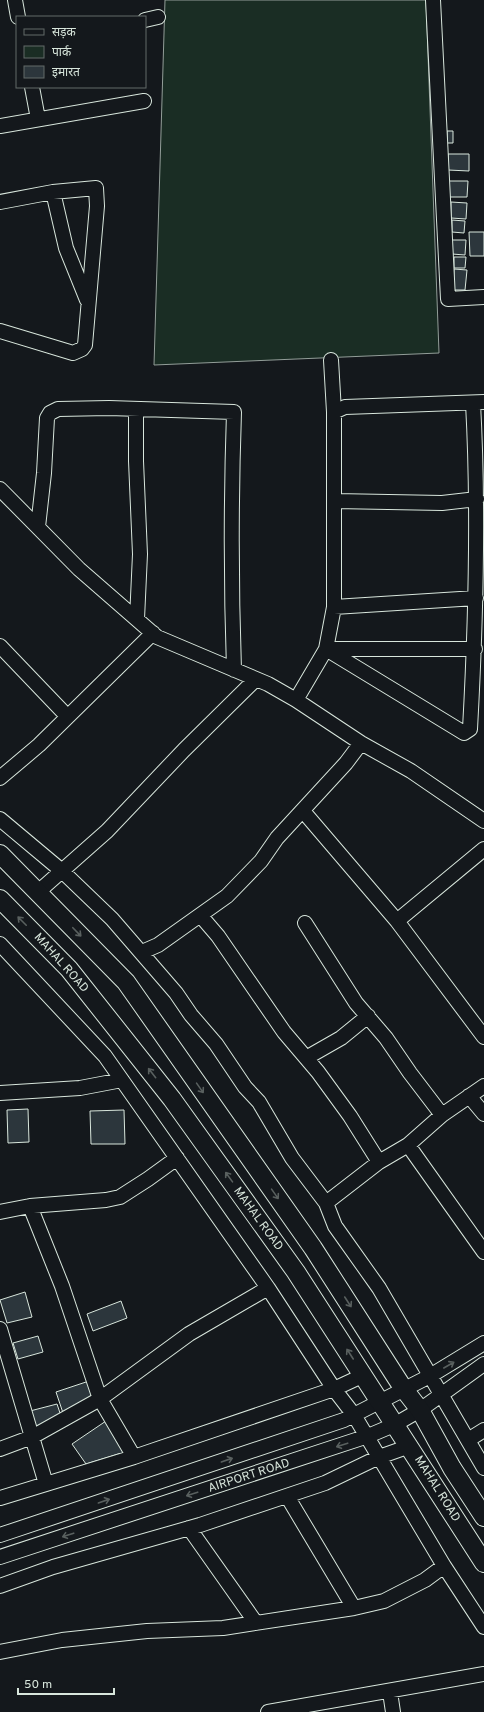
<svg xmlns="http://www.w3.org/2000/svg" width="484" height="1712" font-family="Overpass,'Noto Sans Devanagari',sans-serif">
<rect width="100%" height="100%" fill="#14181c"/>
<!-- green -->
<path fill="#1a2d24" stroke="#939e99" d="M165,0H426L439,353L154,365Z"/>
<!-- building -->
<path fill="#2c363c" stroke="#d8e6dc" d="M447,131H453V143H447Z
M448,154H469V171L448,170Z
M449,181H468L467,197H448Z
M451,202L467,203L466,219L451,218Z
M452,220L465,221L464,233L452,232Z
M469,232H484V256H470Z
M452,240H466L465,255L452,254Z
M454,257H466L465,268H454Z
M454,269L467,270L465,290H453Z
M28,1109L29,1142L8,1143L7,1110Z
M124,1110L125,1144H91L90,1111Z
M25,1292L32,1317L7,1323L0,1300Z
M121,1301L127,1318L93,1331L87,1314Z
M38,1336L43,1352L18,1359L13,1343Z
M89,1381L93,1394L64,1416L56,1392Z
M57,1404L61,1416L36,1430L30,1411Z
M106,1421L125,1452L86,1464L72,1444Z"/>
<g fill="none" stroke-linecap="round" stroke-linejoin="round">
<!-- minor casing -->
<g stroke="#d8e6dc" stroke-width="16">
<path id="minor" d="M15,0L18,17
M433,0L448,299L484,297
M145,20L158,17
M32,87L38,119
M0,126L144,101
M53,192L66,248L87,300
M0,202L53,192L96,188L97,206L85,345L82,349L73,353L0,331
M136,409V461L140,554L137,619
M334,412L345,407L484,402
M0,489L79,569L157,637L268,684L296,700L361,743L411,771L484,821
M335,501L442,503L477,499
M38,527L44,473L47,418L50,413L58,409L109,408L234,412C231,498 231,584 234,670
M334,607L476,598
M0,646L67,716
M326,649L464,733L470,729C476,620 479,512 473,403
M326,649H475
M296,700L326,649L334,607V412L331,360
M0,778L39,745L153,633
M303,811L397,921L484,1037
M0,819L62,871L112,919L176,993L191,1015L216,1044L245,1087L259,1102L292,1158L326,1203L335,1226L379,1288L484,1468
M38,892L107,831L184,750L256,679
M200,915L218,936L284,1032L318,1072L350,1116L379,1162
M397,921L484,849
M305,923L356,1003L386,1038L410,1073L442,1115
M0,944L105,1056L268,1288L334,1389L354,1415L444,1566L484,1627
M142,952L158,945L227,896L261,861L277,838L346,763L361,743
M306,1058L341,1038L368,1016
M0,1093L80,1088L122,1080
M469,1096L484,1114
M408,1145L484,1252
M326,1203L379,1162L408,1145L442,1115L484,1086
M30,1206L62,1286L100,1399L134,1457
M0,1212L30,1206L106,1200L120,1197L148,1179L177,1158
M0,1329L32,1437L100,1399L189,1334L268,1288
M468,1440L484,1430
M0,1449L32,1437L46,1484
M287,1496L354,1608
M0,1498L134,1457L334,1389L364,1375
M189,1528L256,1623
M0,1535L344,1420L430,1376L484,1343
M0,1557L368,1436L394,1425L420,1410L484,1364
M0,1586L53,1567L200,1525L325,1483L379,1457L410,1446
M0,1652L62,1640L147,1631L223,1628L354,1608L384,1601L425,1580L444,1566
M390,1692L393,1712
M268,1712L484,1674"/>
</g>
<!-- major casing -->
<g stroke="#d8e6dc" stroke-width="20">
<path id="major" d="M0,854L126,982L313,1248L403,1388L420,1410L452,1468L484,1517
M0,899L69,969L172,1099L296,1272L484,1563"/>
</g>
<!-- minor -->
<use href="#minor" stroke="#14181c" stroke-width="14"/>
<!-- major -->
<use href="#major" stroke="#14181c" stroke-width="18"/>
</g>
<!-- one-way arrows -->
<defs><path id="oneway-shaft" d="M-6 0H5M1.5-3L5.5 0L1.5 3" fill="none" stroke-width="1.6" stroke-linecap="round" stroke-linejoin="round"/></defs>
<g stroke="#59605f">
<use href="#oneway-shaft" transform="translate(22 921) rotate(-135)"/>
<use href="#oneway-shaft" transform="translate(77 932) rotate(46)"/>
<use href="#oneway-shaft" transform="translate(152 1073) rotate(-128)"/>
<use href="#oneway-shaft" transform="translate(200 1088) rotate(55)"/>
<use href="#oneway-shaft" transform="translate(229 1177) rotate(-126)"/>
<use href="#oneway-shaft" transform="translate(275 1194) rotate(55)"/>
<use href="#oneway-shaft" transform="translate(348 1302) rotate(57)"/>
<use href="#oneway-shaft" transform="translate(350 1354) rotate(-123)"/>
<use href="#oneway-shaft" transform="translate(449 1365) rotate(-30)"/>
<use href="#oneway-shaft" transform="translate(342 1445) rotate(162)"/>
<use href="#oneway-shaft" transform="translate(227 1460) rotate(-19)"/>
<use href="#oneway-shaft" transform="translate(192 1494) rotate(162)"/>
<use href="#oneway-shaft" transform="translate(104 1501) rotate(-19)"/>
<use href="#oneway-shaft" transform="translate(68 1535) rotate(162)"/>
</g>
<g text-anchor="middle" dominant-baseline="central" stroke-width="3" stroke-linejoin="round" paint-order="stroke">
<!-- street labels -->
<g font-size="12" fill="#d8e6dc" stroke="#14181c">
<text transform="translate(61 963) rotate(48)">MAHAL ROAD</text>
<text transform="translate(258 1219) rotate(54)">MAHAL ROAD</text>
<text transform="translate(249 1476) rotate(-18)">AIRPORT ROAD</text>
<text transform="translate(437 1489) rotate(58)">MAHAL ROAD</text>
</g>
</g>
<!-- legend -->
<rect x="16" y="16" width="130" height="72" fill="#14181c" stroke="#626a69"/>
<rect x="24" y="29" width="20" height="6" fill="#14181c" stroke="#626a69"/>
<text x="52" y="36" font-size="12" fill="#d8e6dc">सड़क</text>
<rect x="24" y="46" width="20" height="12" fill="#1a2d24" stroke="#626a69"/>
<text x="52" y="56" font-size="12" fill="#d8e6dc">पार्क</text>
<rect x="24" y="66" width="20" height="12" fill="#2c363c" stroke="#626a69"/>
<text x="52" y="76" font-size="12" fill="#d8e6dc">इमारत</text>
<!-- scale -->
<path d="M18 1688v6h96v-6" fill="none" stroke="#d8e6dc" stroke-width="2"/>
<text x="24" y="1688" font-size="12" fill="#d8e6dc" stroke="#14181c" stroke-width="3" paint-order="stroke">50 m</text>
</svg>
